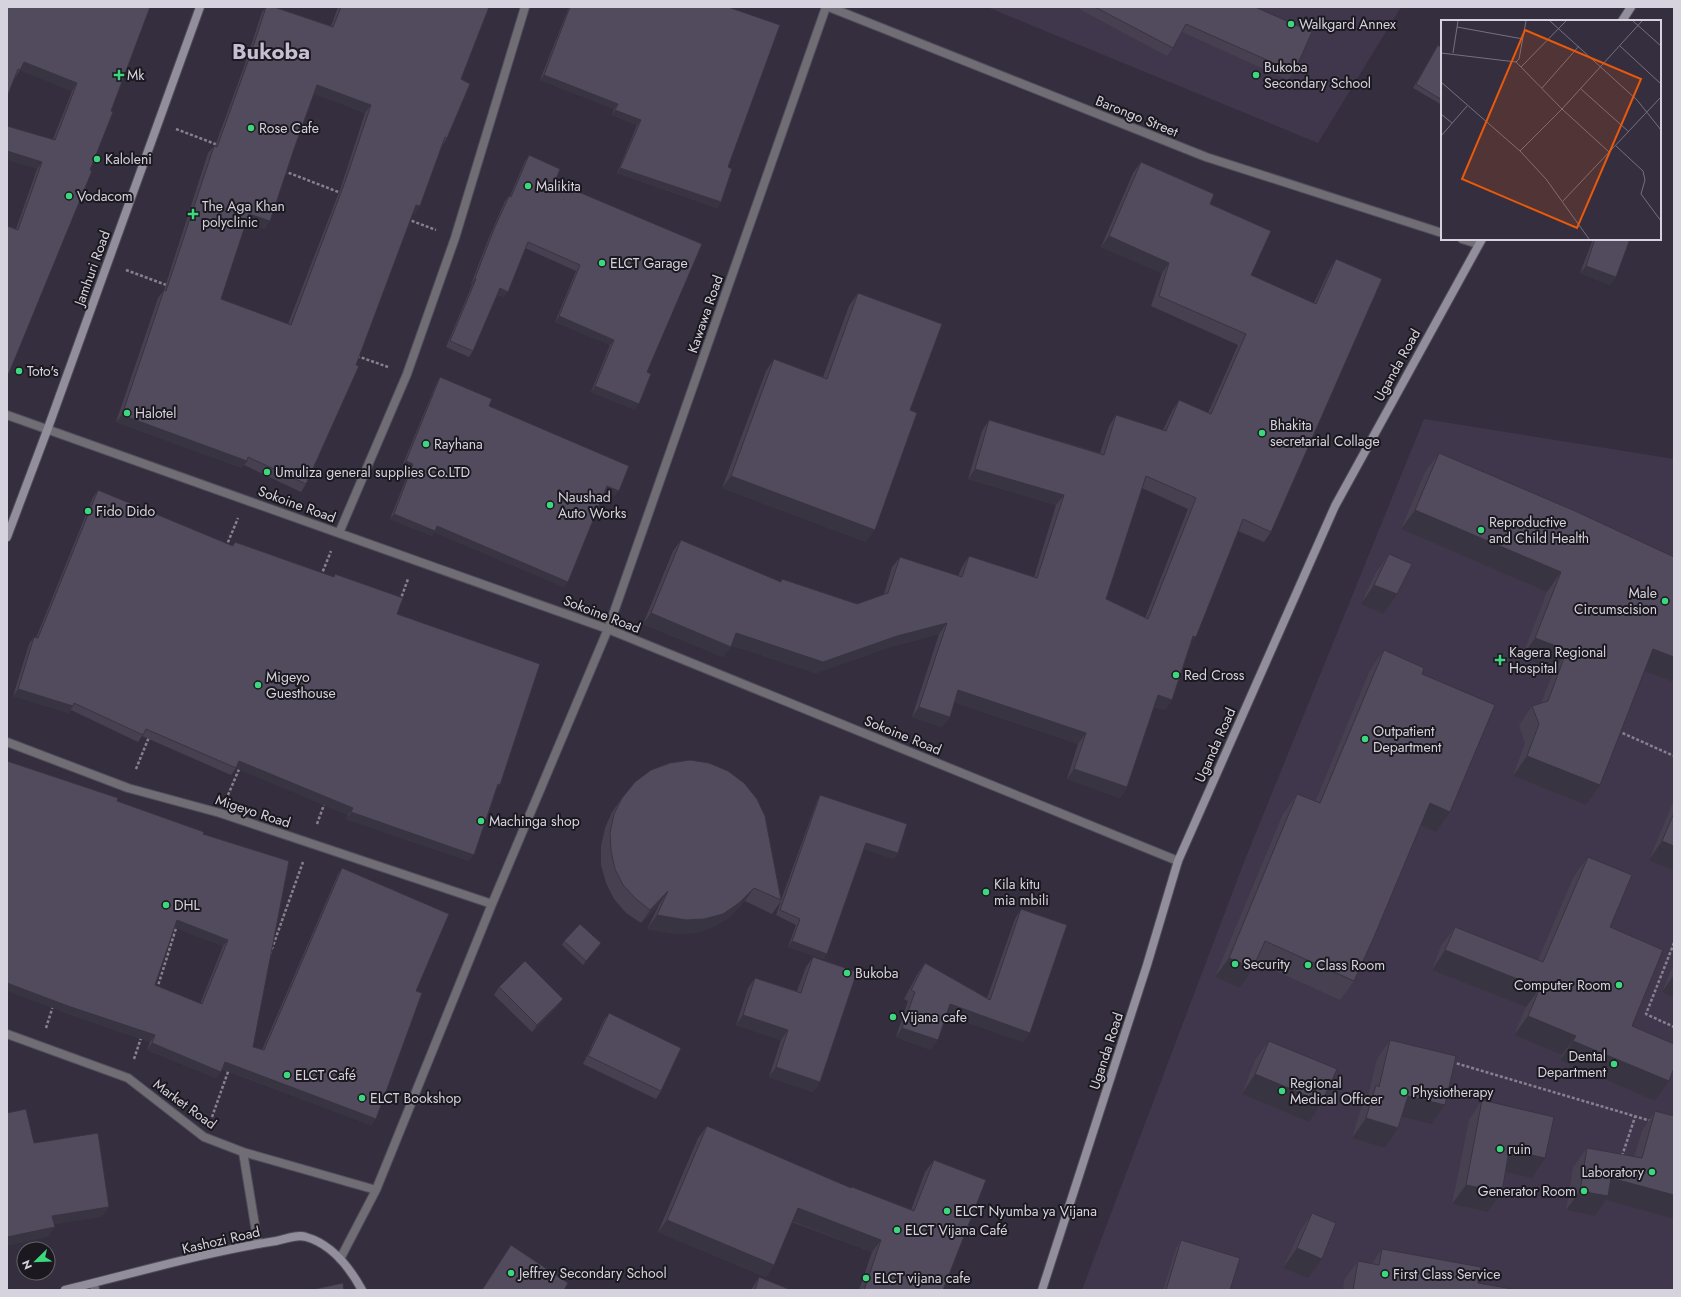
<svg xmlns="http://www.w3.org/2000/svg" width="1681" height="1297" font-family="Jost,sans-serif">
<rect width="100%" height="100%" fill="#352e3e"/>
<!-- built -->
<path fill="#40374d" d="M987,7H1401L1318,143Z
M1424,419L1674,459V1290H1082L1244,862Z"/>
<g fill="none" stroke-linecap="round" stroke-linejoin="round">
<!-- street casing -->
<g stroke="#524c5b" stroke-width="10">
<path id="street" d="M829,7L1206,157L1442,233
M1462,239L1478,244
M7,415L608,629L1178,861
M339,533L407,374L455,238L525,7
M7,742L128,788L220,813L492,904
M7,1034L128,1078L204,1137L243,1152L376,1190
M243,1152L258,1244
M340,1259L376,1190L492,904L608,629L826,7
M94,1283L95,1290"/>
</g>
<!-- secondary casing -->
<g stroke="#524c5b" stroke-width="10">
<path id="secondary" d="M1622,21L1631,7
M7,537L48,428L200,7
M65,1290C135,1273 206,1252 276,1241C285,1239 298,1234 306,1237C331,1244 350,1268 362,1290
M1042,1290L1147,965L1178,861L1335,506L1482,239"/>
</g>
<!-- path -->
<path stroke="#86818e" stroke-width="2.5" stroke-dasharray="3 2" stroke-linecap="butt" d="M176,129L218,145
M284,171L341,193
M407,219L436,230
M126,270L169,286
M357,356L388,367
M226,547L238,518
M321,576L331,551
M400,601L408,579
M1618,731L1674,756
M136,769L149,737
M228,795L240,767
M317,824L325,802
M1674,943L1646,1014L1674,1027
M270,954L303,862
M157,989L177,925
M46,1028L53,1006
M134,1059L142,1035
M1452,1062L1651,1121
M212,1117L229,1069
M1622,1156L1635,1117"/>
<!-- street -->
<use href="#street" stroke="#706d75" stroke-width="8"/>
<!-- secondary -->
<use href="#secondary" stroke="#938e9c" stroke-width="8"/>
</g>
<!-- wall -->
<path fill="#474050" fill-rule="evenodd" d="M7,7H150L9,373L7,376V226L16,229L37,169L53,139L72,91L20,70L15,78Z
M266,7H274L331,26L338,7H489L461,79L447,138L442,146L415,214L413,213L306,484L301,492L244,465L242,468L116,422L158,298L164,290L208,153L214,146H215L245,64L262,12ZM313,93L365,113L341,187L288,324L221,299L246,222L265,229Z
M569,7H728V167L721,202L717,208L617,173L637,125L612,115L614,109L540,80Z
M1081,7H1255L1294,72L1288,80L1182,32L1173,48L1167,56L1079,9Z
M1438,45L1442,48V105L1413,88Z
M529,155L555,182L647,372L635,410L591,392L610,345L555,322L576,271L525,248L504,297L497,295L473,351L469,357L446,347L472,285L471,284L490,235L505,201L509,196H510L525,161Z
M1141,162L1210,204L1251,275L1314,303L1329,270L1336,259L1271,532L1264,542L1238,531L1190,646L1172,700L1165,710L1154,707L1127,787L1120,798L1067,779L1078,744L954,702L950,717L942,727L912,717L939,634L890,647L816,673L731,645L723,657L643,624L673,551L681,540L780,582L782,579L857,604L884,594L892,567L900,557L958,576L962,567L969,556L1034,577L1056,505L968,479L982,431L989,420L1100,453L1109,426L1116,415L1163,430L1172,411L1179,400L1208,413L1238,345L1151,306L1162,273L1101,247L1133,173ZM1142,488L1188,509L1145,618L1106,599Z
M1593,239H1630L1616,277L1610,285L1580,273Z
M858,293L910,410L866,542L722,488L766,371L774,359L823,377L849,306Z
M440,377L489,406L615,496L605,491L564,587L434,532L432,536L390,519L410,469L402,466L437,382Z
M1439,453L1575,511L1644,671L1586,805L1513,776L1525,743L1519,725L1532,706L1541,703L1554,670L1522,657L1547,592L1401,529L1425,472Z
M98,490L232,546L235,542L333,577L335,574L397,614L495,791L469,861L346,819L348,815L236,768L231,775L142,736L138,742L71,710L69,713L13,696L29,644L34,637L36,638L93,497Z
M1389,554L1383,614L1361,604L1375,574Z
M1384,650L1422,674L1436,832L1421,825L1354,981L1340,1000L1256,962L1240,988L1215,977L1283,814L1297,794L1315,802L1370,670Z
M820,795L898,853L894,859L864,849L824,959L788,947L796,925L776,915L781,901L772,914L745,901L730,917L713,927L695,933L676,934L647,929L659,905L641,923L626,913L614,899L606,883L601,865V846L605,828L612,812L622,798L781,900L817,801Z
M1674,800V871L1649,860Z
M117,801L203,834L253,1047L262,1050L338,874L342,868L416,991L376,1119L371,1125L222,1069L221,1072L216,1078L147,1050L150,1042L63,1012ZM174,927L223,946L200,1004L155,985Z
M1588,857L1610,927L1632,1026L1669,1081L1655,1101L1560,1060L1562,1055L1514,1035L1526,1007L1432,970L1441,946L1455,927L1538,960L1574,876Z
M1021,909L1023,1042L946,1015L931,1050L896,1037L908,1001L904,999L918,973L925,963L987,998L1015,919Z
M564,941L601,943L583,965L562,945Z
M813,957L820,1082L813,1092L769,1077L781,1040L736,1025L748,988L755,978L797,991L806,967Z
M1674,963V998L1662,992Z
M499,987L563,999L557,1007L532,1032L494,995Z
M609,1013L661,1091L656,1099L583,1064L604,1020Z
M1390,1040L1445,1105L1431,1124L1402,1117L1398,1128L1385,1148L1352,1138L1362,1105L1368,1096L1377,1059Z
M1269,1041L1309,1122L1242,1094L1255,1060Z
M1482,1100L1532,1178L1505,1172L1502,1192L1488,1212L1452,1204L1469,1120Z
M1655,1111L1674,1116V1219L1606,1200L1595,1216L1566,1210L1573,1167L1587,1148L1634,1157L1642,1131Z
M707,1126L851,1188L852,1187L911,1210L925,1172L934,1160L943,1290H859L872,1252L792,1222L774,1265L766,1277L658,1232L698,1138Z
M1312,1213L1322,1259L1308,1278L1283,1268L1299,1233Z
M1181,1240L1230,1290H1163L1176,1248Z
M511,1245L564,1290H482Z
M1382,1249L1478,1283L1518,1290H1343L1344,1280L1358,1261L1372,1263Z
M759,1277L791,1290H751Z"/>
<!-- shaded-wall -->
<path fill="#393441" d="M24,62L77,83L72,91L20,70Z
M544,75L618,104L614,109L540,80Z
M317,85L371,105L365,113L311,93Z
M615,110L641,120L637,125L612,115Z
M7,151L42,162L37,169L7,160Z
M620,168L721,202L717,208L617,173Z
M416,205L420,206L415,214L411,212Z
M249,214L270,221L265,229L243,222Z
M1109,236L1169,263L1162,273L1101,247Z
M1586,266L1616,277L1610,285L1580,273Z
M475,278L476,279L472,285L471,284Z
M500,288L508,292L504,297L496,294Z
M559,316L614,340L610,345L555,322Z
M595,386L639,404L635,410L591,392Z
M122,415L247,461L242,468L116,422Z
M406,461L413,464L410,469L402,466Z
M975,469L1064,495L1056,505L968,479Z
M731,476L875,530L866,542L722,488Z
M607,486L619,491L615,496L604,491Z
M1415,510L1561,572L1547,592L1401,529Z
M394,514L437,526L568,582L564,587L434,532L432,536L390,519Z
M1374,585L1397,594L1383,614L1361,604Z
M651,613L731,647L723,657L643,624Z
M947,623L939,634L890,647L816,673L729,644L736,633L897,636Z
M1193,636L1196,637L1188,648Z
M1535,638L1567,650L1554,670L1522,657Z
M1653,649L1674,657V682L1639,669Z
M18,689L73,706L69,713L13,696Z
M958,690L1086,733L1078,744L951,701Z
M1158,695L1172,700L1165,710L1151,706Z
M919,707L950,717L942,727L912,717Z
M1527,756L1600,785L1586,805L1513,776Z
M239,761L353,808L348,815L235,768Z
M1074,769L1127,787L1120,798L1067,779Z
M498,784L500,785L495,792Z
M1430,803L1450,812L1436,832L1416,823Z
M351,812L474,855L469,861L346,819Z
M1662,841L1674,846V871L1649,860Z
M866,843L898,853L894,859L862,849Z
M754,888L745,901L730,917L713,927L695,933L676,934L647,929L657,915Z
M668,891L659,905L641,923L650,910Z
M177,920L228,940L223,946L172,926Z
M792,941L827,954L824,959L788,947Z
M601,943L599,947L583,965L586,961Z
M1445,950L1540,988L1526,1007L1432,970Z
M1229,958L1253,968L1240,988L1215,977Z
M1674,975V998L1662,992Z
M7,983L155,1035L150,1042L63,1012L7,991Z
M563,999L557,1007L532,1032L537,1025Z
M950,1004L1030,1033L1023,1042L943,1014Z
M743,1015L788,1030L781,1040L736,1025Z
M1528,1016L1576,1036L1562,1055L1514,1035Z
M902,1028L938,1040L931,1050L896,1037Z
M1573,1041L1669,1081L1655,1101L1560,1060Z
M152,1043L221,1072L216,1078L147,1050Z
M225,1062L376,1119L371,1125L220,1068Z
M776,1067L820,1082L813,1092L769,1077Z
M1255,1074L1322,1102L1309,1122L1242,1094Z
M1408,1096L1445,1105L1431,1124L1395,1115Z
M1366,1118L1398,1128L1385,1148L1352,1138Z
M1509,1150L1545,1158L1532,1178L1496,1170Z
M1611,1178L1674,1195V1219L1606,1200L1595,1216L1566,1210L1580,1191Z
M1466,1185L1502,1192L1488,1212L1452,1204Z
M109,1207L102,1217L45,1226L52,1216Z
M798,1208L881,1240L872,1252L789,1220Z
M667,1220L774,1265L766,1277L658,1232Z
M55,1227L48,1237L7,1246V1237Z
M1297,1248L1322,1259L1308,1278L1283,1268Z"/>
<!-- building -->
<path fill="#524b5d" stroke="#393441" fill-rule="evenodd" d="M7,7H150L111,111L113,112L90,170L92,171L9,373L7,372V226L18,230L42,162L7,151V126L55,140L77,83L24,62L20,70L18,69L7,97Z
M266,7H274L333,27L341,7H489L461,79L470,84L447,138L445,137L420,206L416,205L356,365L359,366L306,484L248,457L247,461L122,415L164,290L166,291L214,146L217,147L250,56ZM317,85L371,105L346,179L291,325L221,299L249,214L270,221L294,149Z
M570,7H728L780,25L728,167L732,169L721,202L620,168L641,120L615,110L618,104L544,75Z
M1095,7H1255L1312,32L1294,72L1186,24L1173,48Z
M1438,45L1442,48V100L1416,84Z
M529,155L560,169L555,182L702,244L647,372L651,374L639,404L595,386L614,340L559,316L580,265L528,242L508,292L500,288L473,351L450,341L476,279L475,278L494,229L509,196L511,197Z
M1141,162L1214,194L1210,204L1271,231L1251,275L1316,304L1336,259L1382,279L1271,532L1243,519L1196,637L1193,636L1172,700L1158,695L1127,787L1074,769L1086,733L958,690L950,717L919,707L947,623L897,636L823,662L736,633L731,647L651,613L681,540L781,582L782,579L857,604L888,593L900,557L962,577L969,556L1037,578L1064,495L975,469L989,420L1104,455L1116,415L1166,431L1179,400L1211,414L1246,334L1159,296L1169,263L1109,236ZM1146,476L1196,498L1148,619L1106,599Z
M1595,239H1630L1616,277L1586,266Z
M858,293L942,324L910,410L917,413L875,530L731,476L774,359L827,379Z
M440,377L492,399L489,406L629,466L619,491L607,486L568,582L437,526L435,531L394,514L413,464L406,461Z
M1439,453L1575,511L1674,557V657L1653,649L1600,785L1527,756L1539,724L1532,706L1548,701L1567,650L1535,638L1561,572L1415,510Z
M98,490L233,546L235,542L334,577L335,574L403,598L397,614L540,664L500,785L498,784L474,855L351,812L353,808L239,761L236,768L146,729L143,735L74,703L73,706L18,689L34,637L38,638Z
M1389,554L1412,564L1397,594L1374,585Z
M1384,650L1424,668L1422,674L1495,705L1450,812L1430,803L1374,937L1354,981L1265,941L1253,968L1229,958L1297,794L1320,803Z
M690,760L709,763L728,771L744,783L757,799L765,816L781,900L754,888L739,903L723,914L704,919L686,920L657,915L668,891L650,910L636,899L623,885L615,869L611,851L610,833L614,814L622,798L635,782L651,770L670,763Z
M7,761L118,798L117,801L204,832L203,834L289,861L253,1047L264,1050L342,868L449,914L416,991L422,993L376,1119L225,1062L221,1072L152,1043L155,1035L68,1006L7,983ZM177,920L228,940L202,1004L155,985Z
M820,795L907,824L898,853L866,843L827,954L792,941L800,919L780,910Z
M1674,813V846L1662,841Z
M1588,857L1632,875L1610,927L1663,950L1632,1026L1674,1044V1068L1669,1081L1573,1041L1576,1036L1528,1016L1540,988L1445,950L1455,927L1543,962Z
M1021,909L1067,925L1030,1033L950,1004L938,1040L902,1028L915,992L911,990L925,963L990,1000Z
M580,924L601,943L586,961L564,941Z
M813,957L857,972L820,1082L776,1067L788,1030L743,1015L755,978L801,993Z
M525,961L563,999L537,1025L499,987Z
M609,1013L681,1048L661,1091L588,1056Z
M1390,1040L1456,1056L1445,1105L1408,1096L1398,1128L1366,1118L1376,1085L1379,1087Z
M1269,1041L1337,1069L1322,1102L1255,1074Z
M1482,1100L1554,1117L1545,1158L1509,1150L1502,1192L1466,1185Z
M26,1109L34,1143L98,1133L109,1207L52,1216L55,1227L7,1237V1113Z
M1655,1111L1674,1116V1195L1611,1178L1608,1196L1580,1191L1587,1148L1642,1158Z
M707,1126L851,1188L852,1187L914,1211L934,1160L986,1180L943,1290H864L881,1240L798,1208L774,1265L667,1220Z
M1312,1213L1336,1223L1322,1259L1297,1248Z
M1181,1240L1240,1258L1230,1290H1166Z
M511,1245L568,1283L564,1290H482Z
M1382,1249L1481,1267L1478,1283L1518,1290H1353L1358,1261L1379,1265Z
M759,1277L791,1290H755Z
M343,1283L344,1290H310Z"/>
<!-- markers -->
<g fill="#3dd77d" stroke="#1b181f" stroke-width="1.5">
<circle cx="1291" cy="24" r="4"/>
<path d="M117 69h4v4h4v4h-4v4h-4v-4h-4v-4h4z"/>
<circle cx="1256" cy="75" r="4"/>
<circle cx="251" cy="128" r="4"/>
<circle cx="97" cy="159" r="4"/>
<circle cx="528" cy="186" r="4"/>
<circle cx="69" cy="196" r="4"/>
<path d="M191 208h4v4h4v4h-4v4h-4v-4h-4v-4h4z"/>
<circle cx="602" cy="263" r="4"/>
<circle cx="19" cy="371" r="4"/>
<circle cx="127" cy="413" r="4"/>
<circle cx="1262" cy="433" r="4"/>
<circle cx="426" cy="444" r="4"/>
<circle cx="267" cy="472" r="4"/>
<circle cx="550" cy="505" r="4"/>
<circle cx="88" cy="511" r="4"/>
<circle cx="1481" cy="530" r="4"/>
<circle cx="1665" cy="601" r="4"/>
<path d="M1498 654h4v4h4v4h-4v4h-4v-4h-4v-4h4z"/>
<circle cx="1176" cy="675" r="4"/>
<circle cx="258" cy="685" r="4"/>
<circle cx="1365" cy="739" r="4"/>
<circle cx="481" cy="821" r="4"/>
<circle cx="986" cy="892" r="4"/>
<circle cx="166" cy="905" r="4"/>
<circle cx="1235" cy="964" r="4"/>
<circle cx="1308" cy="965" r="4"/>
<circle cx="847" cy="973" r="4"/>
<circle cx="1619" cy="985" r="4"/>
<circle cx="893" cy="1017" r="4"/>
<circle cx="1614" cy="1064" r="4"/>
<circle cx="287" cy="1075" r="4"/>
<circle cx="1282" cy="1091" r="4"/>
<circle cx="1404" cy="1092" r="4"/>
<circle cx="362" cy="1098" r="4"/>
<circle cx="1500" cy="1149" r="4"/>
<circle cx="1652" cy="1172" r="4"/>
<circle cx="1584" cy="1191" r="4"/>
<circle cx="947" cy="1211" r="4"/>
<circle cx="897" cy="1230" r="4"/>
<circle cx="511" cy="1273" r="4"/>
<circle cx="1385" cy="1274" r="4"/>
<circle cx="866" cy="1278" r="4"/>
</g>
<g text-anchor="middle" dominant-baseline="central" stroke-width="4" stroke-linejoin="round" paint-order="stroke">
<!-- poi labels -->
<g font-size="14" fill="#d7d3de" stroke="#1b181f" text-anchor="start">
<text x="1299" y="24">Walkgard Annex</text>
<text x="1264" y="67">Bukoba<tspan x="1264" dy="16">Secondary School</tspan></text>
<text x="127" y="75">Mk</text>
<text x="259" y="128">Rose Cafe</text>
<text x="105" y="159">Kaloleni</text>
<text x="536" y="186">Malikita</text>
<text x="77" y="196">Vodacom</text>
<text x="202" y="206">The Aga Khan<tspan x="202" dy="16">polyclinic</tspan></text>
<text x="610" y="263">ELCT Garage</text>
<text x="27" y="371">Toto's</text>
<text x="135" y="413">Halotel</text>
<text x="1270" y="425">Bhakita<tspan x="1270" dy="16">secretarial Collage</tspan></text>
<text x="434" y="444">Rayhana</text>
<text x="275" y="472">Umuliza general supplies Co.LTD</text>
<text x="558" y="497">Naushad<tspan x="558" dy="16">Auto Works</tspan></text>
<text x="96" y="511">Fido Dido</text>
<text x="1489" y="522">Reproductive<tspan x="1489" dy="16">and Child Health</tspan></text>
<text x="1657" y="593" text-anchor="end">Male<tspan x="1657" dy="16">Circumscision</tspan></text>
<text x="1509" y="652">Kagera Regional<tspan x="1509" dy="16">Hospital</tspan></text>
<text x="1184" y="675">Red Cross</text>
<text x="266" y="677">Migeyo<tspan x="266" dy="16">Guesthouse</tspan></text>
<text x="1373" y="731">Outpatient<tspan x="1373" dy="16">Department</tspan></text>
<text x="489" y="821">Machinga shop</text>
<text x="994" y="884">Kila kitu<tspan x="994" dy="16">mia mbili</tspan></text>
<text x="174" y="905">DHL</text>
<text x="1243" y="964">Security</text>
<text x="1316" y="965">Class Room</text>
<text x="855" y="973">Bukoba</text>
<text x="1611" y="985" text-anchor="end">Computer Room</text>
<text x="901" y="1017">Vijana cafe</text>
<text x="1606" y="1056" text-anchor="end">Dental<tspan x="1606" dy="16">Department</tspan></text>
<text x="295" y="1075">ELCT Café</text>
<text x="1290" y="1083">Regional<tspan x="1290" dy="16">Medical Officer</tspan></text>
<text x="1412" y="1092">Physiotherapy</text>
<text x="370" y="1098">ELCT Bookshop</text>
<text x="1508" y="1149">ruin</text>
<text x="1644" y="1172" text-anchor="end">Laboratory</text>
<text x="1576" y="1191" text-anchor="end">Generator Room</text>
<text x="955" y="1211">ELCT Nyumba ya Vijana</text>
<text x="905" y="1230">ELCT Vijana Café</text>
<text x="519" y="1273">Jeffrey Secondary School</text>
<text x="1393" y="1274">First Class Service</text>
<text x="874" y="1278">ELCT vijana cafe</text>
</g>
<!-- street labels -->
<g font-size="14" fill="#d7d3de" stroke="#1b181f">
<text transform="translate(1137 116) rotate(22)">Barongo Street</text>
<text transform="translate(92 268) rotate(-70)">Jamhuri Road</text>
<text transform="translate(705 314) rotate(-71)">Kawawa Road</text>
<text transform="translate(1397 365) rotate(-61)">Uganda Road</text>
<text transform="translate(297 504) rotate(20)">Sokoine Road</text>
<text transform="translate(602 614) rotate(21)">Sokoine Road</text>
<text transform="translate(903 735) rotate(22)">Sokoine Road</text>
<text transform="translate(1215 745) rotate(-66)">Uganda Road</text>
<text transform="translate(253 811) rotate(18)">Migeyo Road</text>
<text transform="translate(1106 1051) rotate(-72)">Uganda Road</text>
<text transform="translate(185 1104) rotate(36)">Market Road</text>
<text transform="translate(221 1240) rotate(-13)">Kashozi Road</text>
</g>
<!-- town labels -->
<g font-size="22" font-weight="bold" fill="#c6bed3" stroke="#1b181f">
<text x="271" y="51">Bukoba</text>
</g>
</g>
<!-- overview -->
<g transform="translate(1441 20)">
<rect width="220" height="220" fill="#352e3e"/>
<path fill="none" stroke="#76707e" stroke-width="1" d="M109,1L196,80L220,110M192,1L220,26M16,7L82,19M179,26L220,64M0,33L75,42L78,39L85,1M12,33L17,1M75,42L121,89L168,132M80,47L125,1M0,62L79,131L105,159L148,219M101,68L138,26M140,69L188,112M0,94L11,103M0,116L26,86M175,126L202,151L204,160L200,174L220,201M79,131L121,89L201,1M122,181L220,77"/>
<path fill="#e8590c" fill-opacity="0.15" stroke="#e8590c" stroke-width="2" d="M84,10L200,59L136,208L21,159Z"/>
<rect width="220" height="220" fill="none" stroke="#d7d3de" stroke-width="2"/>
</g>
<!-- border -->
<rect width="1681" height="1297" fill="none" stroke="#d7d3de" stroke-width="16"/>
<!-- north arrow -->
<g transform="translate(36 1261) rotate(247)"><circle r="19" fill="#1b181f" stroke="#66636b"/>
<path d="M0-3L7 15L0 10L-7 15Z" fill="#3dd77d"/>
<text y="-6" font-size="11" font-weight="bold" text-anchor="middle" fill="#d7d3de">N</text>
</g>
</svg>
